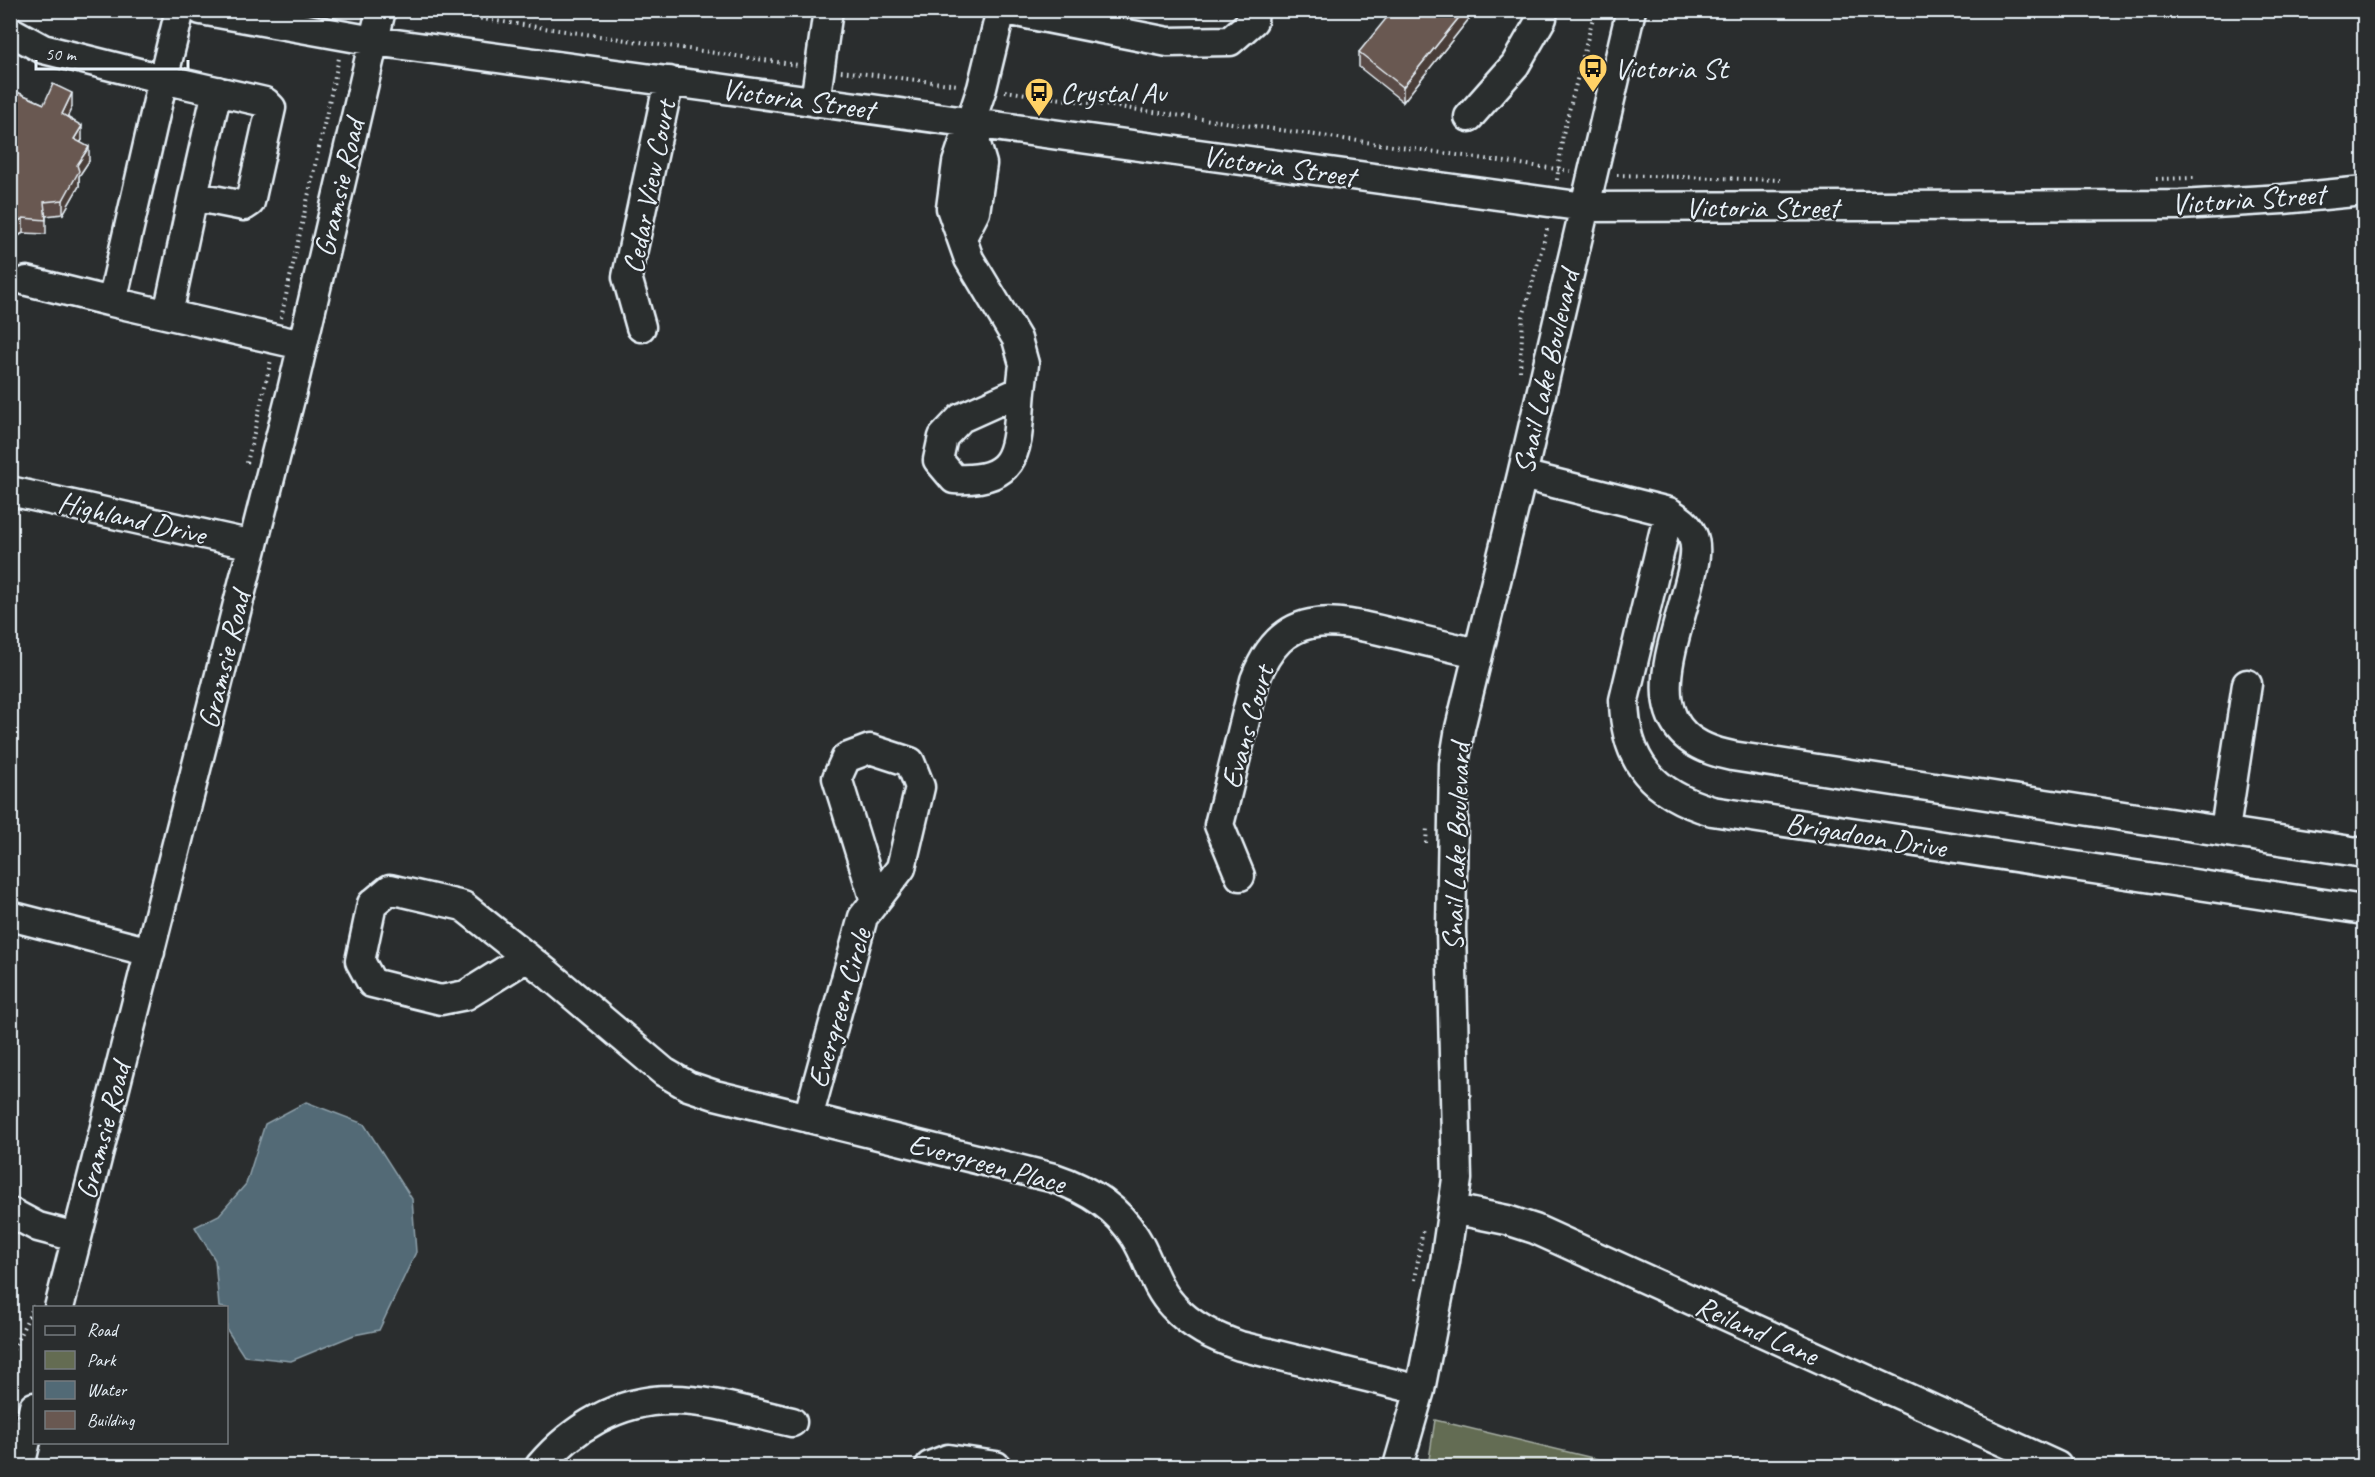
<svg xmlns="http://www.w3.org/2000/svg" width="2375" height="1477" font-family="Caveat,sans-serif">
<rect width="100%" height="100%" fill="#2a2d2e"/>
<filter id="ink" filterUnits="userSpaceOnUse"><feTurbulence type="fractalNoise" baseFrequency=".0167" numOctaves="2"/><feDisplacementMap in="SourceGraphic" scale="12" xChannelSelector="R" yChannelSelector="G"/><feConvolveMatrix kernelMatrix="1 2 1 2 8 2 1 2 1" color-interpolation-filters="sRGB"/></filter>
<g filter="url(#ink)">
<!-- green -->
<path fill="#646c52" stroke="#a6aea5" stroke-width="1.5" d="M1435,1420L1626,1466H1428Z"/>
<!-- water -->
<path fill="#526a76" stroke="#8ea0aa" stroke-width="1.5" d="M306,1102L364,1124L412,1199L416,1252L379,1330L354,1335L291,1361L244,1356L227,1330L226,1308L219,1307L215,1260L195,1227L219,1215L246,1184L265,1124Z"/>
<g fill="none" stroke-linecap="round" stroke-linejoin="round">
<!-- minor casing -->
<g stroke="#e8f1f8" stroke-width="33">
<path id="minor" d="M201,10L374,41L1585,207L2180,205L2283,199L2364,191
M1001,10L982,88L957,163L951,208L969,259L1017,339L1024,364L1021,391L961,418L943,437L938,460L954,479C1023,483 1016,444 1021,391
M1006,10L1168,42L1230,41L1253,21L1254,10
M10,31L43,49L163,79L180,10
M815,102L828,10
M1469,117L1515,65L1542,18L1543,10
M193,196L217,91
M962,237L975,212L982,164L970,124
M27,281L112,302
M168,314L193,196L244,206L250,202L271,108L265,102L163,79L112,302L302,345
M641,327L627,277L669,81
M1522,475L1669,512C1678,518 1687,523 1692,534C1699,548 1693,569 1689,584C1672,653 1632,736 1732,756L2364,853
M10,491L253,545
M1669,512L1624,700C1625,762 1653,794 1712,811L2364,910
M2225,830L2247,684
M1240,876L1219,825L1255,680C1282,608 1331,618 1392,633C1421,640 1449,647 1478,653
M10,916L150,952
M527,957L466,995L441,1000L372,983L360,961L372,904L390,889L463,906L548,974L664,1072L688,1086L715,1095L1054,1178C1087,1189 1116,1206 1135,1237C1149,1259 1154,1286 1173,1306C1191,1326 1214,1337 1240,1346L1420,1390
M808,1118L863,917L901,868L920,787L910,762L870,749L846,758L837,778L875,901
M1453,1209L1507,1220L1535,1229L2057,1466
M10,1212L38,1227L76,1237
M59,1308L291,395L381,10
M20,1466L34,1407
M540,1466C572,1428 619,1400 670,1400C709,1399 754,1414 792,1422
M930,1466L948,1459L996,1466
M1398,1466L1420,1390L1445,1262L1457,1179L1451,929L1454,764L1460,728L1522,475L1631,10"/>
</g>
<!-- path -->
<path stroke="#e8f1f8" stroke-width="4" stroke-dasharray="1.5 4.5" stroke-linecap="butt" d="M421,10L798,65
M841,71L958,85
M1005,91L1570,171
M1617,175L1780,180
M2156,179L2194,178
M1557,180L1563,134L1595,10
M281,318L339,58
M1520,371L1523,317L1548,226
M247,463L271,360
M1426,843L1427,827
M1415,1280L1423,1228
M10,1355L34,1306"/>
<!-- minor -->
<use href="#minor" stroke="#2a2d2e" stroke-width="28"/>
</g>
<!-- wall -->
<path fill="#5a4c46" stroke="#e8f1f8" stroke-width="1.5" d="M1476,10L1403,102L1359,67V52Z
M10,89L44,104L72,107L67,117L82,140L80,142L89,161L79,176V186L63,214L46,216V234L23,233L10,241Z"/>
<!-- shaded-wall -->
<path fill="#4a3e39" stroke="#e8f1f8" stroke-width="1.5" d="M1465,10H1476L1403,102V87Z
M72,93V107L62,128V114Z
M82,126V140L74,153V139Z
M89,147V161L79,176V186L63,214V200L77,165Z
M23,218V233L10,241V227Z"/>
<!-- building -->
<path fill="#695851" stroke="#e8f1f8" stroke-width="1.5" d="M1393,10H1465L1403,87L1359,52Z
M53,84L72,93L62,114L82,126L74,139L89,147L77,165L79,171L63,200L44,202L46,220L23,218L10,227V89L44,104Z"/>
</g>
<!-- icons -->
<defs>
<g id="bus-pin" transform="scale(1.5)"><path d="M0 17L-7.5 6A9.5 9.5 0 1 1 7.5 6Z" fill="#ffd166" stroke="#2a2d2e"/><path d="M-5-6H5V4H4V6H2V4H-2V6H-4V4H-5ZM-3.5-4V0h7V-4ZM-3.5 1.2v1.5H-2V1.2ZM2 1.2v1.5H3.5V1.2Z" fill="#111"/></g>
</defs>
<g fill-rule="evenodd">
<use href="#bus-pin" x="1593" y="68"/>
<use href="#bus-pin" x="1039" y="92"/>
</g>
<g text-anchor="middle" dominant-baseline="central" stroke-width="4.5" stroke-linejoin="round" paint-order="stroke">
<!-- poi labels -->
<g font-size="30" fill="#e8f1f8" stroke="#2a2d2e" text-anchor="start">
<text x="1614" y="68">Victoria St</text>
<text x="1060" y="92">Crystal Av</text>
</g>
<!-- street labels -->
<g font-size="30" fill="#e8f1f8" stroke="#2a2d2e">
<text transform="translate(798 99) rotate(8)">Victoria Street</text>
<text transform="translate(1279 166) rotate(8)">Victoria Street</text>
<text transform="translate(649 187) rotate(-79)">Cedar View Court</text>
<text transform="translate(339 188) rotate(-77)">Gramsie Road</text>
<text transform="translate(2248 199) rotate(-4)">Victoria Street</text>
<text x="1762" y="207">Victoria Street</text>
<text transform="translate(1546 372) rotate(-77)">Snail Lake Boulevard</text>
<text transform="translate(132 518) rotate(13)">Highland Drive</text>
<text transform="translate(224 660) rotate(-76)">Gramsie Road</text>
<text transform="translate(1247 727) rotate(-74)">Evans Court</text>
<text transform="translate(1866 835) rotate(9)">Brigadoon Drive</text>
<text transform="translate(1456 847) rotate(-88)">Snail Lake Boulevard</text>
<text transform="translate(839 1008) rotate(-74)">Evergreen Circle</text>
<text transform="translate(103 1131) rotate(-75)">Gramsie Road</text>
<text transform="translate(987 1163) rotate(15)">Evergreen Place</text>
<text transform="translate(1757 1330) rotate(24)">Reiland Lane</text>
</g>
</g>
<!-- margin -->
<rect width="2375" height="1477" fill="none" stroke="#2a2d2e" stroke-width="36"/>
<rect x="18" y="18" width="2339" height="1441" fill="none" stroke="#e8f1f8" stroke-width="2" filter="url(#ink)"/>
<!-- legend -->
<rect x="33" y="1306" width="195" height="138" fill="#2a2d2e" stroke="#767b7f" stroke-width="1.5"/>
<rect x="45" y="1326" width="30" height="9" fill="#2a2d2e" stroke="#767b7f" stroke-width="1.5"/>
<text x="87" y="1336" font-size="18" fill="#e8f1f8">Road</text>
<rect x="45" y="1351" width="30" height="18" fill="#646c52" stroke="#767b7f" stroke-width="1.5"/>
<text x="87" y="1366" font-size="18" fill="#e8f1f8">Park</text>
<rect x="45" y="1381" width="30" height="18" fill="#526a76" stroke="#767b7f" stroke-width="1.5"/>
<text x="87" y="1396" font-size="18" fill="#e8f1f8">Water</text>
<rect x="45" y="1411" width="30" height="18" fill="#695851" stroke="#767b7f" stroke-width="1.5"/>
<text x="87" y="1426" font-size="18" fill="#e8f1f8">Building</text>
<!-- scale -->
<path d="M36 60v9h152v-9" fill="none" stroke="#e8f1f8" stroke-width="3"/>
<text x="45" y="60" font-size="18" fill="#e8f1f8" stroke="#2a2d2e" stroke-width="4.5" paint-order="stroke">50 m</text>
</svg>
